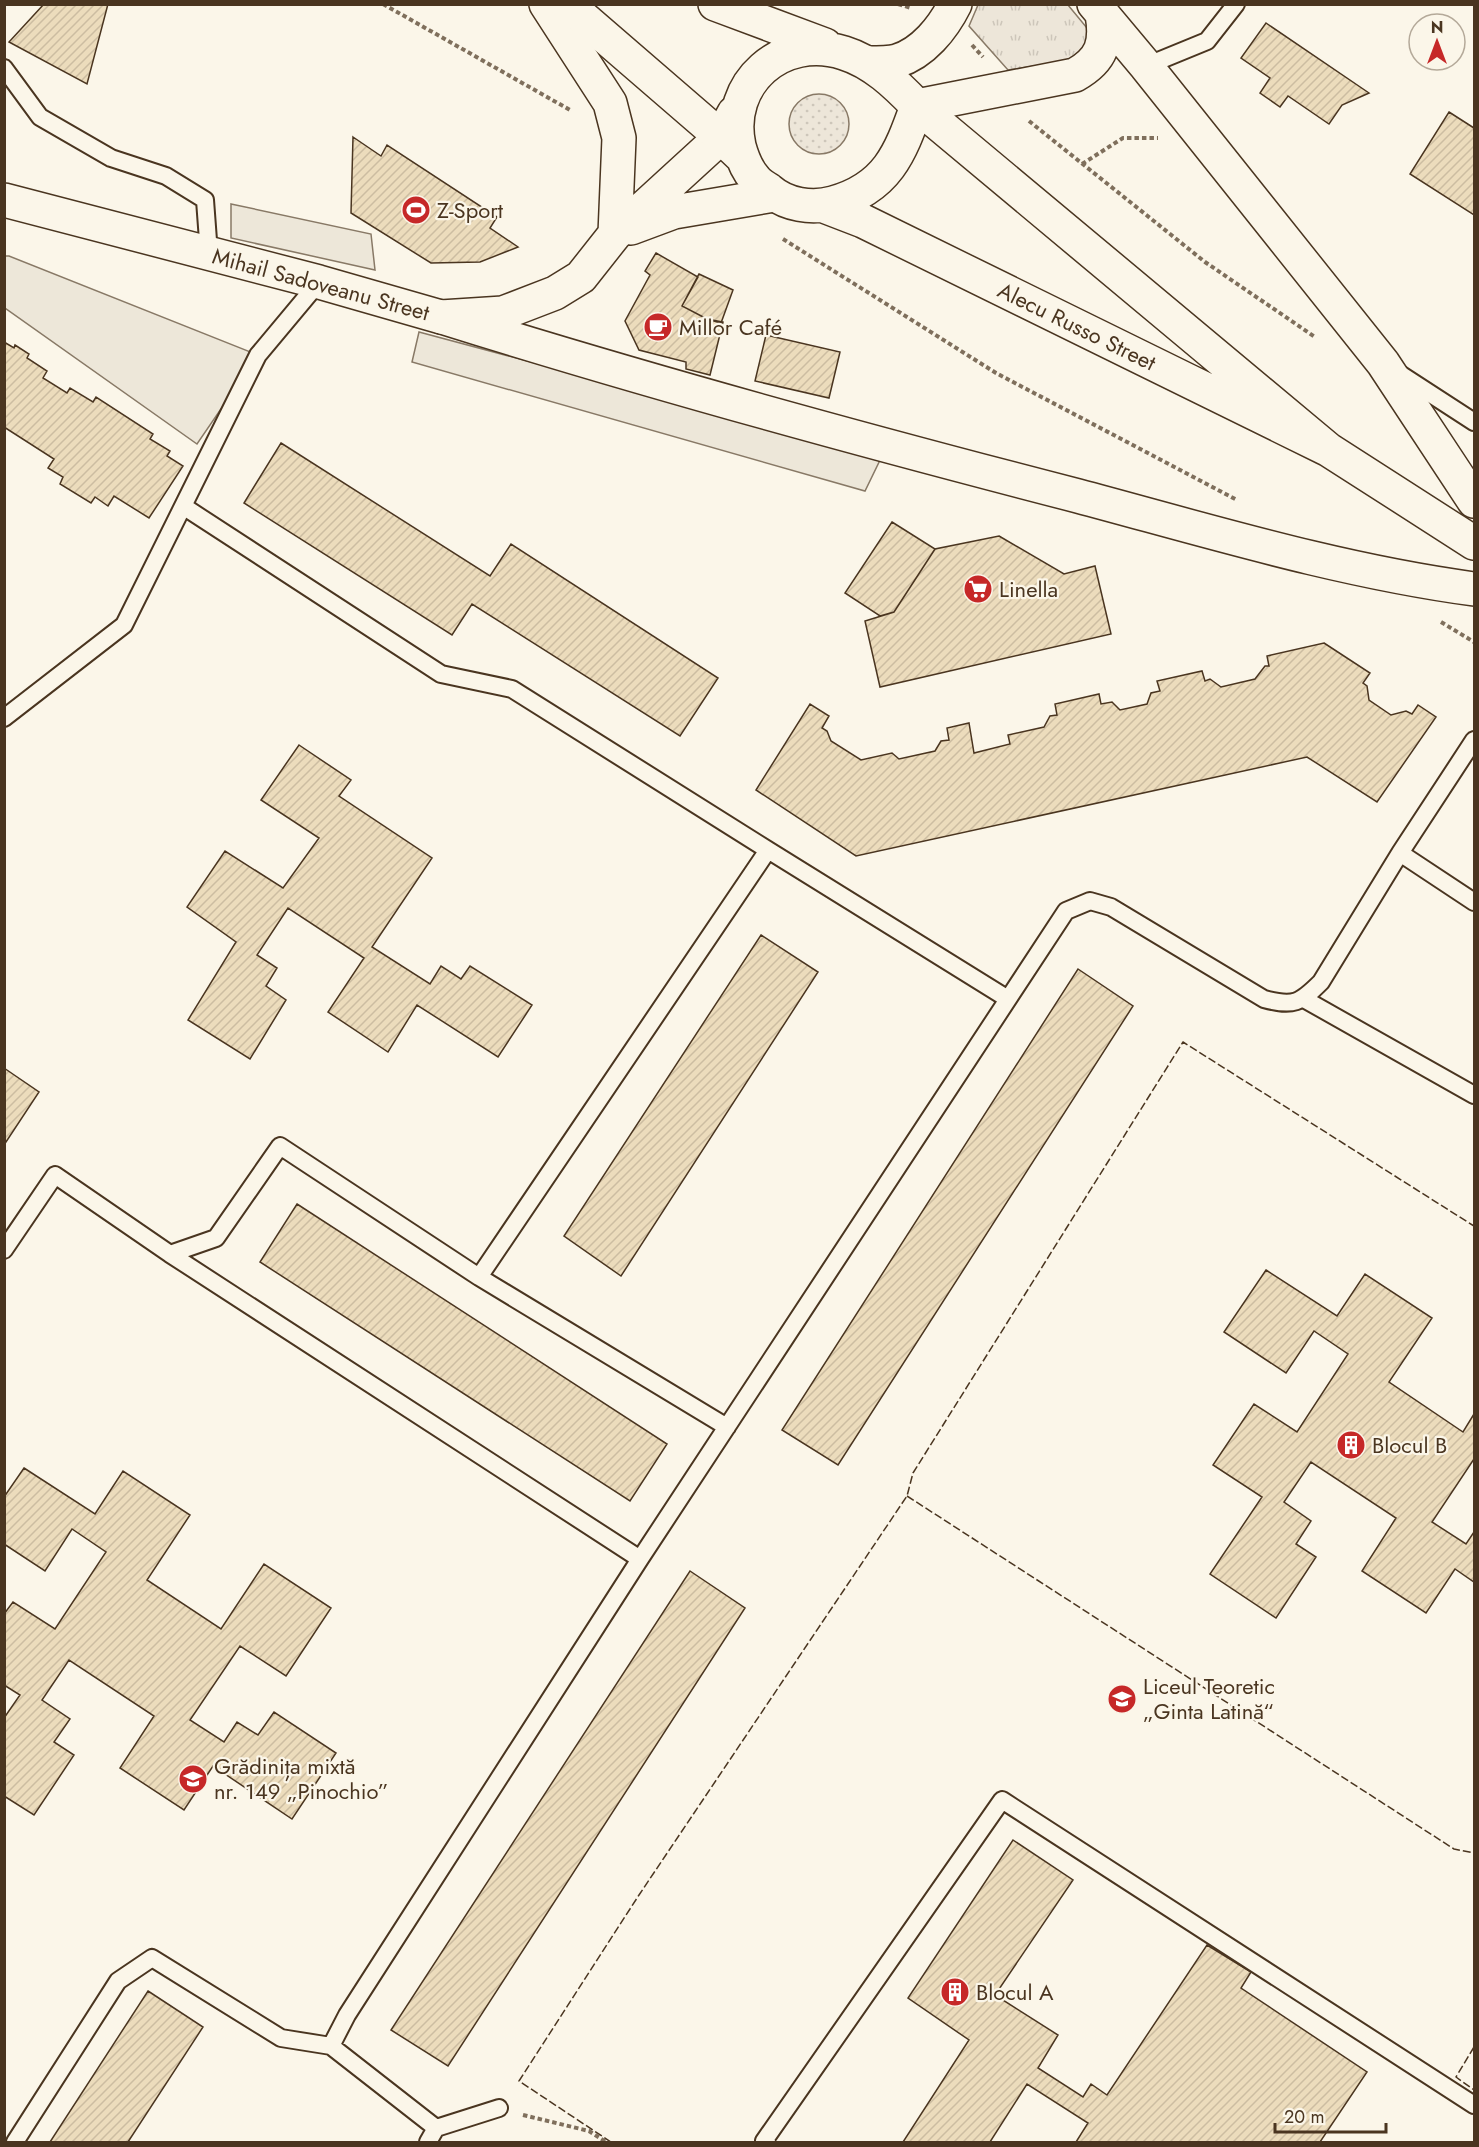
<svg xmlns="http://www.w3.org/2000/svg" width="1479" height="2147" font-family="Jost,sans-serif">
<defs>
<pattern id="grass-tufts" width="24" height="20" patternUnits="userSpaceOnUse" patternTransform="scale(1.5)"><rect width="24" height="20" fill="#ede6d9"/><path d="M3 7l-1-3M5 7V3M7 7l1-3M15 17l-1-3M17 17v-4M19 17l1-3" fill="none" stroke="#cdc6ba"/></pattern>
<pattern id="garden-dots" width="8" height="8" patternUnits="userSpaceOnUse" patternTransform="scale(1.5)"><rect width="8" height="8" fill="#ede6d9"/><path d="M2 2h.1M6 6h.1" fill="none" stroke="#cdc6ba" stroke-width="1.8" stroke-linecap="round"/></pattern>
<pattern id="building-hatch" width="6" height="6" patternUnits="userSpaceOnUse" patternTransform="scale(1.5)"><rect width="6" height="6" fill="#ecdcbc"/><path d="M-1 1l2-2M0 6l6-6M5 7l2-2" fill="none" stroke="#ccbda1"/></pattern>
</defs>
<rect width="100%" height="100%" fill="#fbf6e9"/>
<!-- grass -->
<path fill="url(#grass-tufts)" stroke="#887966" stroke-width="1.5" d="M978,5H1068L1087,28L1088,42L1074,60L1008,70L969,26Z"/>
<!-- garden -->
<path fill="url(#garden-dots)" stroke="#887966" stroke-width="1.5" d="M789 124a30 30 0 1 1 60 0a30 30 0 1 1-60 0Z"/>
<!-- parking -->
<path fill="#ede7d9" stroke="#887966" stroke-width="1.5" d="M231,204L371,234L375,270L231,238Z
M4,256H9L258,355L197,444L5,308Z
M419,332L882,456L865,491L412,362Z"/>
<!-- building -->
<path fill="url(#building-hatch)" stroke="#4a3520" stroke-width="1.5" d="M44,4H108L87,84L9,42Z
M1266,23L1369,93L1342,105L1329,124L1288,96L1280,107L1260,93L1270,78L1241,58Z
M1449,112L1474,128V215L1410,174Z
M353,137L381,156L387,145L497,217L490,228L518,247L480,262L431,263L351,213Z
M656,253L698,277L682,306L707,319L723,322L710,375L686,369V362L639,350L625,321L650,275L645,271Z
M699,274L733,290L721,323L707,319L682,306Z
M766,335L840,352L829,398L755,381Z
M4,342L14,348L15,345L29,354L27,358L47,371L43,378L67,393L70,388L93,402L96,397L153,434L150,439L170,451L167,456L183,466L149,518L114,496L108,506L95,497L91,503L60,484L63,477L48,468L54,459L4,427Z
M281,443L490,576L511,544L718,678L680,736L472,604L452,635L244,503Z
M892,522L935,549L894,612L880,616L845,593Z
M999,536L1064,574L1095,566L1111,634L880,687L865,621L894,612L935,549Z
M1324,643L1370,673L1363,683L1367,686L1369,700L1391,715L1406,711L1412,714L1418,705L1436,717L1377,802L1307,757L856,856L756,790L810,704L829,716L822,728L827,731L831,741L861,760L892,753L899,759L935,751L941,741L949,740L947,728L969,723L974,753L1010,744L1008,735L1044,727L1050,716L1057,715L1055,704L1099,694L1101,704L1112,702L1120,710L1147,704L1151,693L1160,691L1157,681L1202,671L1205,681L1210,679L1221,687L1255,679L1265,666H1269L1267,656Z
M299,745L351,780L339,796L432,858L372,947L430,984L441,966L461,979L470,966L532,1005L498,1057L417,1005L388,1052L328,1012L364,958L288,908L257,955L277,968L266,986L286,1000L250,1059L188,1020L236,942L187,907L225,851L283,888L319,838L261,800Z
M761,935L818,972L621,1276L564,1236Z
M1078,969L1133,1006L838,1465L782,1430Z
M4,1068L39,1092L4,1145Z
M297,1204L667,1444L630,1501L260,1262Z
M1266,1270L1337,1316L1365,1274L1432,1318L1389,1382L1463,1432L1474,1414V1459L1432,1522L1466,1544L1474,1532V1582L1455,1569L1426,1613L1362,1571L1396,1518L1311,1462L1284,1502L1311,1521L1296,1544L1316,1557L1276,1618L1210,1574L1262,1497L1213,1465L1254,1404L1297,1432L1348,1354L1314,1331L1286,1373L1224,1332Z
M24,1468L95,1514L123,1471L190,1515L147,1580L221,1629L264,1564L331,1608L286,1676L240,1646L190,1720L224,1742L237,1722L258,1735L274,1712L336,1753L292,1819L213,1766L184,1810L120,1768L154,1716L69,1660L42,1700L70,1719L54,1742L74,1755L34,1815L4,1796V1718L20,1695L4,1685V1614L13,1602L55,1629L106,1552L72,1529L45,1571L4,1544V1497Z
M690,1571L745,1608L448,2066L391,2030Z
M1013,1840L1073,1880L995,1995L1058,2035L1038,2068L1083,2097L1091,2084L1107,2095L1207,1945L1251,1972L1241,1988L1367,2072L1320,2142H1076L1088,2123L1027,2084L990,2142H903L969,2040L908,1998Z
M148,1991L203,2027L128,2142H50Z"/>
<g fill="none" stroke-linecap="round" stroke-linejoin="round">
<!-- lane casing -->
<g stroke="#4a3520" stroke-width="20">
<path id="lane" d="M1146,66L1207,41L1236,4
M4,68L40,117L111,158L166,176L205,200L209,254
M1400,374L1474,422
M183,506L441,674L512,689L768,850
M4,718L124,625L258,355L319,282
M1400,853L1474,902
M1304,999L1474,1095
M4,1250L55,1175L170,1254L216,1238L280,1146L479,1277L768,850L1008,999
M170,1254L640,1559
M479,1277L727,1427
M331,2046L347,2015L640,1559L1066,911L1090,901L1111,907L1264,999C1294,1007 1300,1003 1321,982L1400,853L1474,740
M15,2142L118,1981L152,1958L281,2038L331,2046L436,2128L499,2108
M428,2142L436,2128
M767,2142L764,2141L1002,1800L1474,2105"/>
</g>
<!-- street casing -->
<g stroke="#4a3520" stroke-width="36">
<path id="street" d="M442,317C652,383 865,441 1078,496C1209,531 1340,571 1474,589"/>
</g>
<!-- secondary casing -->
<g stroke="#4a3520" stroke-width="36">
<path id="secondary" d="M546,4L610,103L619,138L615,234
M1094,4L1146,66L1383,363L1474,501
M868,63C877,63 888,63 897,61C923,53 943,28 955,4
M917,106L1075,75C1102,60 1107,43 1102,14
M4,200L319,282L441,317L503,313L555,293L581,277L615,234L721,137L734,113
M631,228L674,212L774,195"/>
</g>
<!-- primary casing -->
<g stroke="#4a3520" stroke-width="36">
<path id="primary" d="M567,4L721,137L741,156
M715,4L825,45
M917,106C900,154 887,188 833,203C812,209 786,205 769,190C764,187 758,183 755,179C747,170 742,157 739,146C725,83 782,33 844,53C873,62 896,84 917,106L1329,450
M824,206L863,221L1329,450L1474,543"/>
</g>
<!-- path -->
<path stroke="#7f6f5c" stroke-width="4" stroke-dasharray="4.5 3" stroke-linecap="butt" d="M383,4L570,110
M898,4L911,8
M972,45L983,57
M1029,121L1205,262L1315,337
M1082,164L1123,138H1158
M783,239L996,373L1237,500
M1441,622L1474,642
M523,2115L589,2131L606,2142"/>
<!-- lane -->
<use href="#lane" stroke="#fbf6e9" stroke-width="16"/>
<!-- street -->
<use href="#street" stroke="#fbf6e9" stroke-width="33"/>
<!-- secondary -->
<use href="#secondary" stroke="#fbf6e9" stroke-width="33"/>
<!-- primary -->
<use href="#primary" stroke="#fbf6e9" stroke-width="33"/>
<!-- fence -->
<path stroke="#4a3520" stroke-width="1.5" stroke-dasharray="8 3" stroke-linecap="butt" d="M907,1496L1454,1849L1474,1853
M1474,2047L1456,2077L1474,2090
M611,2142L519,2081L639,1895L907,1496L913,1473L1183,1042L1474,1226"/>
</g>
<!-- icons -->
<defs>
<g id="stadium-disc" transform="scale(1.5)"><circle r="9.5" fill="#c62828" stroke="#fbf6e9"/><path d="M0-5a6.5 5 0 1 0 0 10a6.5 5 0 1 0 0-10ZM-3.5-1.8h7v3.6h-7Z" fill="#fff"/></g>
<g id="cafe-disc" transform="scale(1.5)"><circle r="9.5" fill="#c62828" stroke="#fbf6e9"/><path d="M-5.5-4.5H6V0H3Q3 3.5 0 3.5H-2.5Q-5.5 3.5-5.5 0ZM3-3.2v2h1.7v-2ZM-6 4.5H4V6H-6Z" fill="#fff"/></g>
<g id="supermarket-disc" transform="scale(1.5)"><circle r="9.5" fill="#c62828" stroke="#fbf6e9"/><path d="M-6-5.5h2.5l.6 2H6L4.5 2H-2.5L-4.4-4H-6ZM-1.5 3.2a1.3 1.3 0 1 0 .1 0ZM3 3.2a1.3 1.3 0 1 0 .1 0Z" fill="#fff"/></g>
<g id="building-disc" transform="scale(1.5)"><circle r="9.5" fill="#c62828" stroke="#fbf6e9"/><path d="M-4-6H4V6H1V3H-1V6H-4ZM-2.5-4.3h1.7v1.8h-1.7ZM.8-4.3h1.7v1.8H.8ZM-2.5-1h1.7V.8h-1.7ZM.8-1h1.7V.8H.8Z" fill="#fff"/></g>
<g id="school-disc" transform="scale(1.5)"><circle r="9.5" fill="#c62828" stroke="#fbf6e9"/><path d="M0-5L7-2L0 1L-7-2ZM-4 1L0 2.5L4 1V4Q0 6-4 4Z" fill="#fff"/></g>
</defs>
<g fill-rule="evenodd">
<use href="#stadium-disc" x="416" y="210"/>
<use href="#cafe-disc" x="658" y="327"/>
<use href="#supermarket-disc" x="978" y="589"/>
<use href="#building-disc" x="1351" y="1445"/>
<use href="#school-disc" x="1122" y="1699"/>
<use href="#school-disc" x="193" y="1779"/>
<use href="#building-disc" x="955" y="1992"/>
</g>
<g text-anchor="middle" dominant-baseline="central" stroke-width="4.5" stroke-linejoin="round" paint-order="stroke">
<!-- poi labels -->
<g font-size="22" fill="#4a3520" stroke="#fbf6e9" text-anchor="start">
<text x="437" y="210">Z-Sport</text>
<text x="679" y="327">Millor Café</text>
<text x="999" y="589">Linella</text>
<text x="1372" y="1445">Blocul B</text>
<text x="1143" y="1686">Liceul Teoretic<tspan x="1143" dy="25">„Ginta Latină“</tspan></text>
<text x="214" y="1766">Grădinița mixtă<tspan x="214" dy="25">nr. 149 „Pinochio”</tspan></text>
<text x="976" y="1992">Blocul A</text>
</g>
<!-- street labels -->
<g font-size="22" fill="#4a3520" stroke="#fbf6e9">
<text transform="translate(321 284) rotate(15)">Mihail Sadoveanu Street</text>
<text transform="translate(1077 326) rotate(26)">Alecu Russo Street</text>
</g>
</g>
<!-- border -->
<rect width="1479" height="2147" fill="none" stroke="#4a3520" stroke-width="12"/>
<!-- north arrow -->
<g transform="translate(1437 42)"><circle r="28" fill="#fbf6e9" stroke="#b4a999" stroke-width="1.5"/>
<path d="M0-4.5L10 22L0 15L-10 22Z" fill="#c62828"/>
<text y="-9" font-size="16" font-weight="bold" text-anchor="middle" fill="#4a3520">N</text>
</g>
<!-- scale -->
<path d="M1275 2123v9h111v-9" fill="none" stroke="#4a3520" stroke-width="3"/>
<text x="1284" y="2123" font-size="18" fill="#4a3520" stroke="#fbf6e9" stroke-width="4.5" paint-order="stroke">20 m</text>
</svg>
